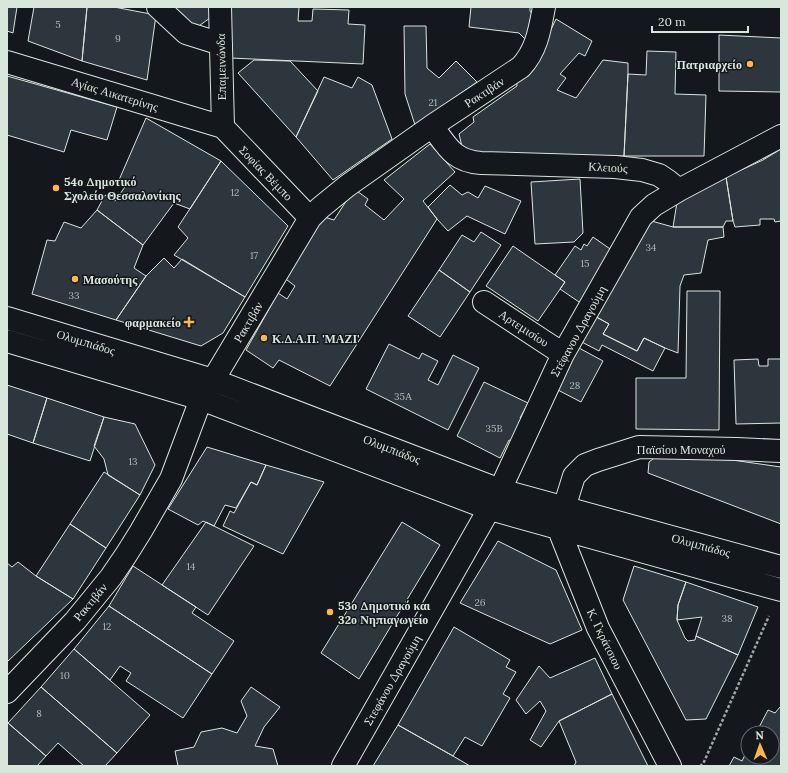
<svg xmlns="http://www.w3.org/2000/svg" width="788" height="773" font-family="Lora,serif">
<rect width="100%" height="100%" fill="#14181c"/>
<!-- building -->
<path fill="#2c363c" stroke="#d8e6dc" d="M7,7H17L13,33L7,31Z
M34,7H87L82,61L28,41Z
M87,7H114L156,15L147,80L82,61Z
M172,7H209L210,18L196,28Z
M230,7H299L298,21H312L313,9L349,10L348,24L365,25L363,64L230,58Z
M471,7H530V11L537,20L529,43L519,33L469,27Z
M556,19L592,41L585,56L579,53L560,74L566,78L557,90L576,98L603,60L628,63V74L624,156L464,155L459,134L474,122L473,117L517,86L516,78L532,70Z
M404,26H426L427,68L439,78L456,61L477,82L415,125L405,94Z
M719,35L781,38V92L719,91Z
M647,51L676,52L675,94L706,95L704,156H624L628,74L646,75Z
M254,60L290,61L318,91L296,137L238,73Z
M7,76L117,107L107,140L71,130L64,152L7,135Z
M324,77L352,88L358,77L372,85L392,139L333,180L296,137Z
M146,118L221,161L190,209L174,203L143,245L97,210L105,195L115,201L127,184L119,180Z
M430,144L455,172L423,201L437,219L330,386L279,360L273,368L246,350L278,293L287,299L295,286L283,277L321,216L334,220L354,189L368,199L365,205L384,220L404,199L384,180Z
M781,149V221L775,222L774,219H760V225L735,227L733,221L726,177L763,160Z
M221,161L288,226L245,297L174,255L188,238L178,227Z
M726,177L733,221H726L723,227H673L677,202Z
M580,179L583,233L574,242L535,244L531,182Z
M450,185L462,195L468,192L478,198L485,186L521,201L505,234L467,216L448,231L437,219L428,207Z
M97,210L143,245L134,268L146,276L116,320L32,294L47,240L55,241L64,222L81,228Z
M648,220L673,227H723L724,237L708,240L701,273L684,275L680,286L678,353L665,348L644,338L637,351L603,334L609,324L591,314Z
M481,232L501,245L470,292L439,270L462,235L474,242Z
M593,237L613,251L582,304L560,289L565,282L555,275L575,246L581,250L584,244L587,246Z
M513,246L565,282L538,321L486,286Z
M164,258L174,268L182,259L245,297L223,333L201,346L116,320L146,276Z
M439,270L470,292L440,337L408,316Z
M687,291H720L719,430L636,429V378H686Z
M591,314L609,324L603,334L637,351L644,338L665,348L653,371L602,345L599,351L578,340Z
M389,344L419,359L422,353L438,361L428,380L438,385L453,355L479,368L448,430L366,389Z
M579,348L603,361L581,402L556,389Z
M758,359L759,366H768V359H781V423L736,424L734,360Z
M484,382L528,403L520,418L525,421L515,442L509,440L500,458L457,436Z
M7,385L47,398L33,443L7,434Z
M47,398L104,417L90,461L33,443Z
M104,417L135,424L155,465L140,495L108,475L104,459L94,446Z
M207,447L266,465L257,485L251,482L236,508L225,505L214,526L203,521L198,525L168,509Z
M657,456L732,460L781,467V524L648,473L649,462Z
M266,465L324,482L283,554L223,526L230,511L234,513L251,482L257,485Z
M104,472L140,495L106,548L70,524Z
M206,522L254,546L208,615L162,585Z
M402,522L440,545L359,679L321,653Z
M70,524L106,548L73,599L36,576Z
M498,541L556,570L582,630L550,644L460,603Z
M18,562L36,576L73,599L7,662V563L12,567Z
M133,566L196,607L192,613L234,641L212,674L109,606Z
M634,566L686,582L678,605L677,620L685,638L688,641L695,640L696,636L738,655L706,719L686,720L623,600Z
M686,582L758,607L738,655L696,636L702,617L677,620L678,605Z
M109,606L212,674L183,718L126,681L131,673L120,666L110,680L74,649Z
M454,627L510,660L506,667L516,672L503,694L510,698L482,746L465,737L453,756L398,725Z
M74,649L150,715L117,753L41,687Z
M595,658L612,694L559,721L541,747L530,740L546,711L540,701L526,714L516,700L539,666L550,678Z
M41,687L117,753L105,766H84L58,743L46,756L8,723Z
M251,687L280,707L264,727L255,746L273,749L278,766H178L175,751L194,747L201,732L222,728L237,733L247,716L241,701Z
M612,694L648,766H574L576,762L559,721Z
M780,707L781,708V766H729L734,757L742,761L748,749V757H772V733H756L768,710L775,713Z
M8,723L46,756L37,766H7V725Z
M398,725L453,756L470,766H373Z"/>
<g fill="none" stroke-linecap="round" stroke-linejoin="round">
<!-- street casing -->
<g stroke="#d8e6dc" stroke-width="24">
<path id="street" d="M158,7L186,33L221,44
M220,7L223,127
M7,62L223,127L310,218
M432,126C447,146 453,161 481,163L615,167L642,170L659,175L668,181L679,190
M484,302L563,354
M213,380L310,218L320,208L347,186L432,126L521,67C537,50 540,28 544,7
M500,490L563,354L641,217L654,205L679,190L781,136
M564,508L574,476L585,465L598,460L639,447L737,449L781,451"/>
</g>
<!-- secondary casing -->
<g stroke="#d8e6dc" stroke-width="24">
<path id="secondary" d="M7,318L213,380L500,490L781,567
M7,341L201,399L490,509L781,590
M561,517L558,527L598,628L670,766
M7,692L75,621L111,577L126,555L141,531L171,479L201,399L209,386
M343,766L496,497"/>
</g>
<!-- path -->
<path stroke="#9da8a2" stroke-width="2.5" stroke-dasharray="3 2" stroke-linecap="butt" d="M700,766L703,764L769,616"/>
<!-- street -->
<use href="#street" stroke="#14181c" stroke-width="22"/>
<!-- secondary -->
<use href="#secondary" stroke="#14181c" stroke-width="22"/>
</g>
<!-- markers -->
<g fill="#ffb74d" stroke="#14181c" stroke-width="1.5">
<circle cx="750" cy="64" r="4"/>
<circle cx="56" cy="188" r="4"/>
<circle cx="75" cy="279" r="4"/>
<path d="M187 316h4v4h4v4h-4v4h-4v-4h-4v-4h4z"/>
<circle cx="264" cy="338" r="4"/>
<circle cx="330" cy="612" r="4"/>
</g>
<g text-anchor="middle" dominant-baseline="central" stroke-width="3" stroke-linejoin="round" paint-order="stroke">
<!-- number labels -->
<g font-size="10" fill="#adbab4">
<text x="58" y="24">5</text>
<text x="118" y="38">9</text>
<text x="433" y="102">21</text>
<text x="235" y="192">12</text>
<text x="651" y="247">34</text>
<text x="254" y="255">17</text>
<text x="585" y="263">15</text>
<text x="74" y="295">33</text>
<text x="575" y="385">28</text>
<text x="403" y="396">35Α</text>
<text x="494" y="428">35B</text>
<text x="133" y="461">13</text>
<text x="191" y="566">14</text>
<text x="480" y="602">26</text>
<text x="727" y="618">38</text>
<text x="107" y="626">12</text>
<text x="65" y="675">10</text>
<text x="39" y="713">8</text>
</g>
<!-- poi labels -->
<g font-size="12" font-weight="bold" fill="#d8e6dc" stroke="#14181c" text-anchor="start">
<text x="742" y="64" text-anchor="end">Πατριαρχείο</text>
<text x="64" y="181">54ο Δημοτικό<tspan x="64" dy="14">Σχολείο Θεσσαλονίκης</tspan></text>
<text x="83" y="279">Μασούτης</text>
<text x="181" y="322" text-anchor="end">φαρμακείο</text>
<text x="272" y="338">Κ.Δ.Α.Π. 'ΜΑΖΙ'</text>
<text x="338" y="605">53ο Δημοτικό και<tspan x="338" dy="14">32ο Νηπιαγωγείο</tspan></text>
</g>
<!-- street labels -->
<g font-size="12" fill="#d8e6dc" stroke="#14181c">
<text transform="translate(221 67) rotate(-91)">Επαμεινώνδα</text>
<text transform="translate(484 92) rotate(-33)">Ρακτιβάν</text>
<text transform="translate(115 94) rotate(17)">Αγίας Αικατερίνης</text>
<text transform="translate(608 167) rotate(3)">Κλειούς</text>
<text transform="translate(266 173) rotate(46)">Σοφίας Βέμπο</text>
<text transform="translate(248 322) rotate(-59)">Ρακτιβάν</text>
<text transform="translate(524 328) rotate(33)">Αρτεμισίου</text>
<text transform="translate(578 331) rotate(-61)">Στέφανου Δραγούμη</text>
<text transform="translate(86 342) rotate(17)">Ολυμπιάδος</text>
<text transform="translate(392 449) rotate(21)">Ολυμπιάδος</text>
<text x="681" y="449">Παϊσίου Μοναχού</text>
<text transform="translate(701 545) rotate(15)">Ολυμπιάδος</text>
<text transform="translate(90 602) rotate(-50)">Ρακτιβάν</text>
<text transform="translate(605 639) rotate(64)">Κ. Γκράτσιου</text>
<text transform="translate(392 680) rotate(-60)">Στεφάνου Δραγούμη</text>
</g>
</g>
<!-- border -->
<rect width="788" height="773" fill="none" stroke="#d8e6dc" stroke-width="16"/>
<!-- north arrow -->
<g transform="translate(760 745) rotate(358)"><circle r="19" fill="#14181c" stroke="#626a69"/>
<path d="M0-3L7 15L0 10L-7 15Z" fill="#ffb74d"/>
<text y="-6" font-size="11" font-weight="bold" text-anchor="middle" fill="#d8e6dc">N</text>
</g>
<!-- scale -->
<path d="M652 26v6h96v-6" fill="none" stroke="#d8e6dc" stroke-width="2"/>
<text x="658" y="26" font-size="12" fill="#d8e6dc" stroke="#14181c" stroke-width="3" paint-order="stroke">20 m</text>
</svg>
